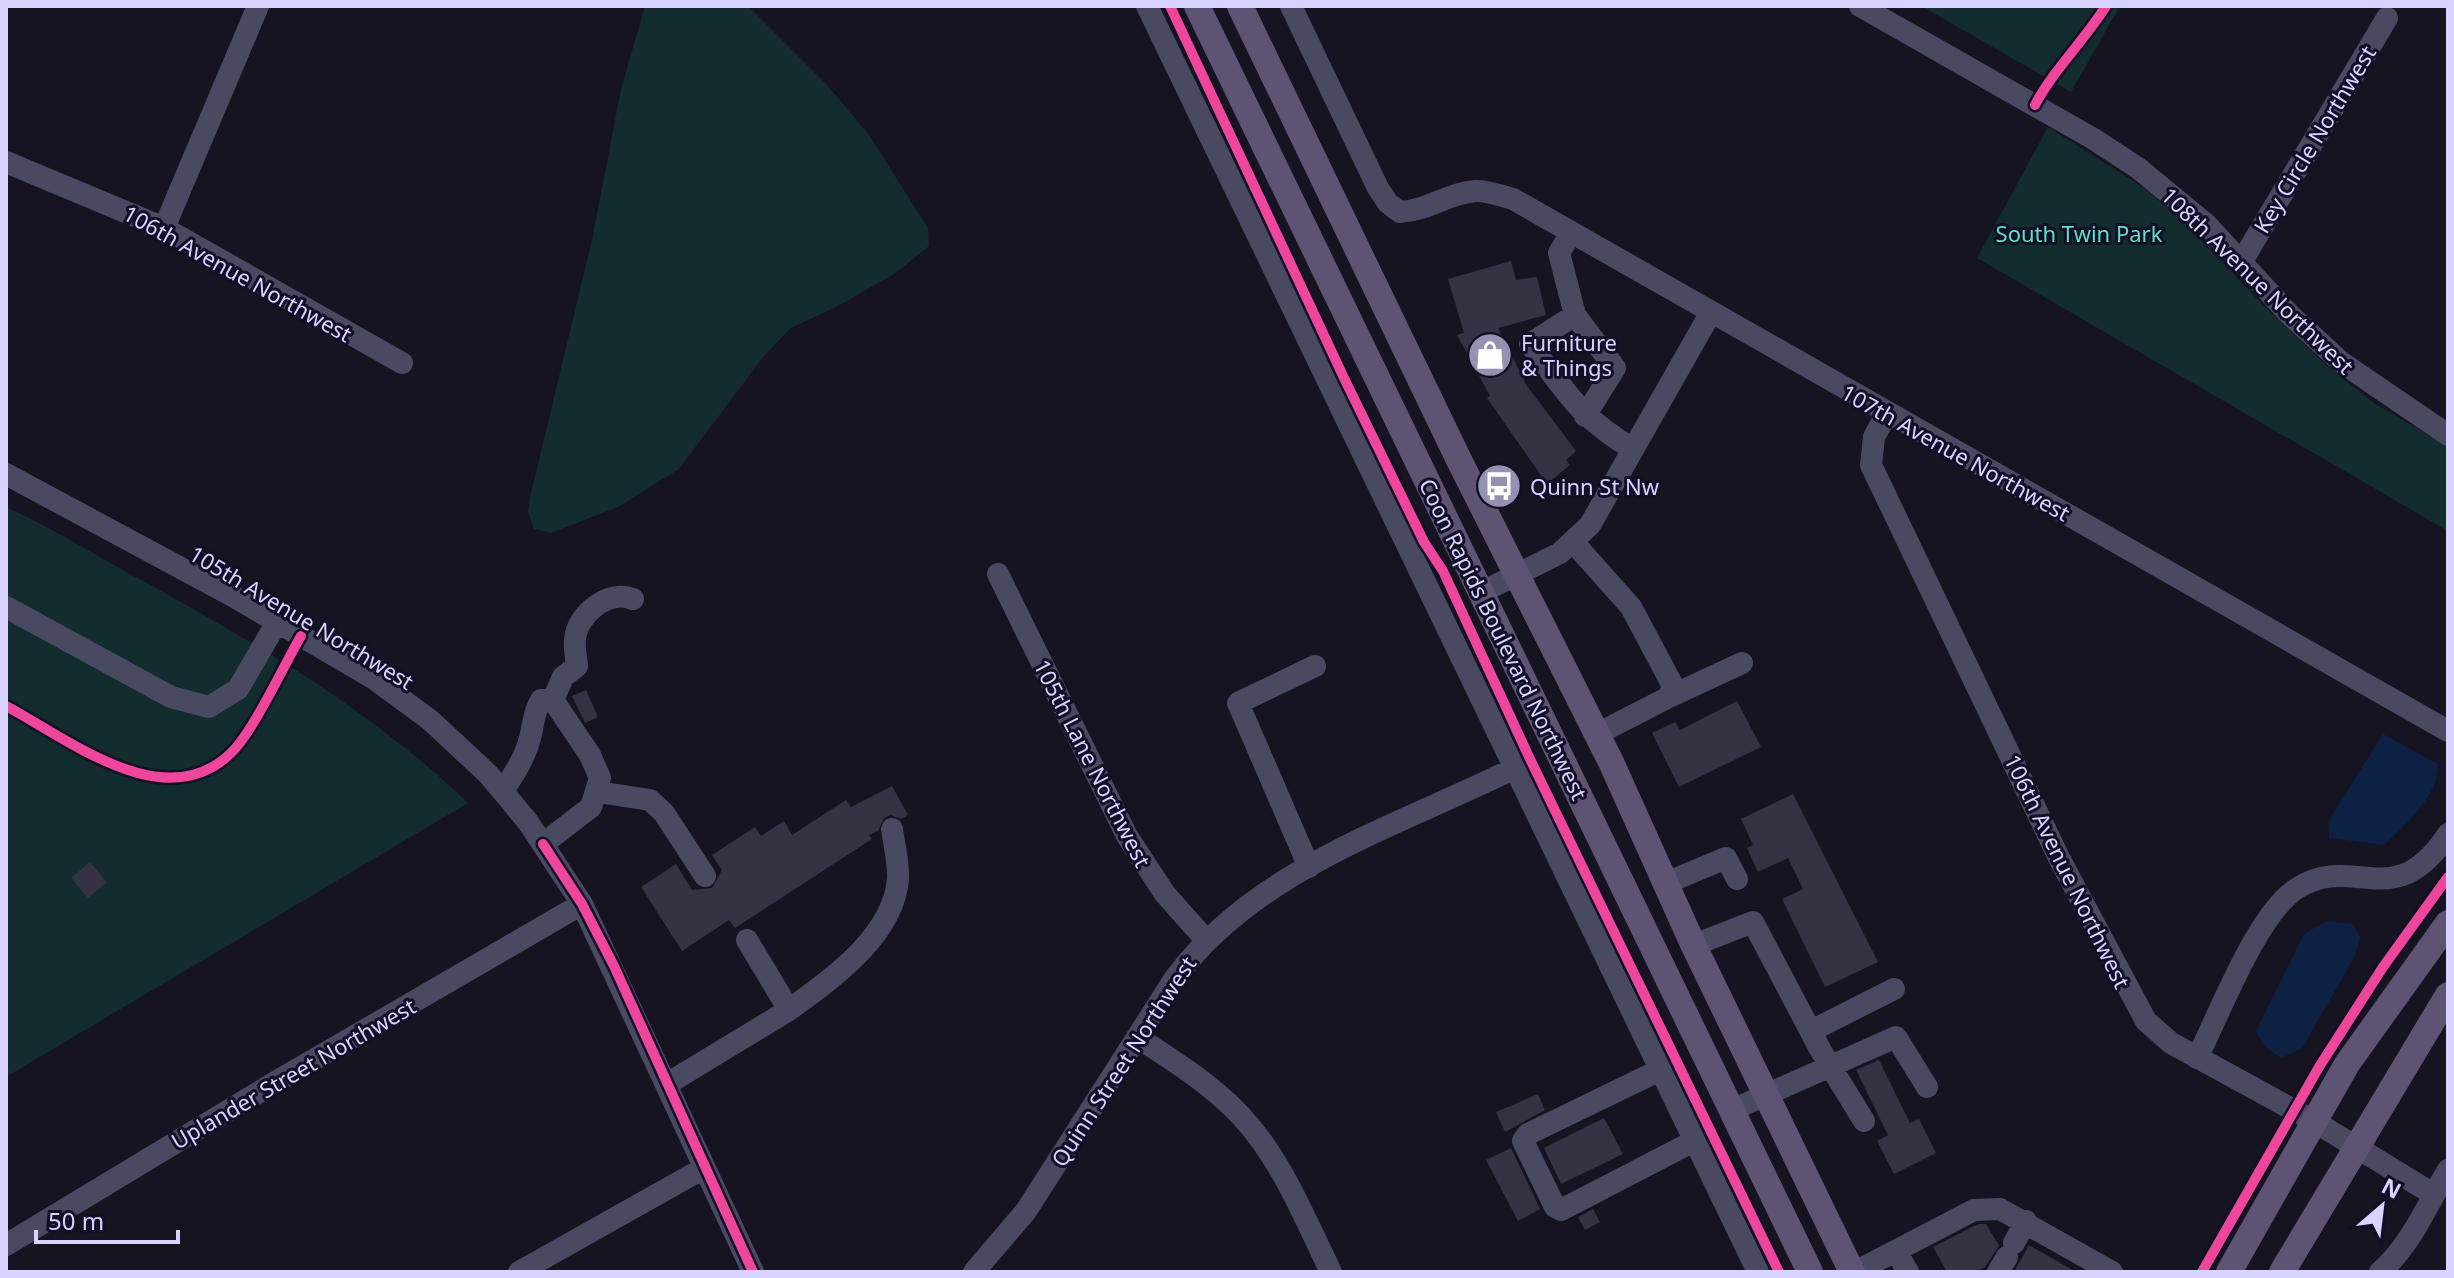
<svg xmlns="http://www.w3.org/2000/svg" width="2454" height="1278" font-family="'Noto Sans',sans-serif">
<rect width="100%" height="100%" fill="#161421"/>
<!-- green -->
<path fill="#132c2d" d="M645,6H748L827,85L869,135L928,228L929,246L896,273L838,306L791,328L764,356L679,469L618,507L551,533L534,529L528,512L530,497L592,240L621,89Z
M1921,6H2120L2071,92Z
M2048,127L2144,188L2186,223L2262,304L2326,365L2374,403L2448,447V531L1977,258Z
M6,507C48,526 89,551 130,574C250,639 369,708 468,803L6,1077Z"/>
<!-- water -->
<path fill="#0d2144" d="M2383,734L2438,764C2440,794 2405,826 2384,845L2329,838L2328,822Z
M2326,921L2352,924L2360,937L2355,956L2302,1048L2281,1058L2265,1047L2256,1031L2304,934Z"/>
<!-- building -->
<path fill="#343243" d="M1511,261L1516,280L1537,277L1546,315L1498,328L1527,386L1576,451L1566,460L1570,465L1547,484L1487,398L1490,396L1457,335L1464,333L1448,279Z
M586,690L598,717L585,723L572,696Z
M1737,701L1761,747L1679,787L1652,733L1675,722L1680,730Z
M892,786L908,815L901,819L891,815L884,818L878,831L869,835L872,839L735,928L729,920L682,951L641,887L676,864L692,890L712,888L722,870L712,855L755,827L761,836L784,821L792,835L846,800L851,807Z
M1793,794L1878,962L1825,987L1782,899L1803,889L1788,858L1758,872L1747,848L1753,845L1741,819Z
M90,862L107,882L88,898L71,878Z
M1879,1060L1910,1123L1919,1119L1936,1153L1894,1174L1877,1141L1888,1135L1856,1070Z
M1538,1094L1545,1110L1505,1132L1496,1112Z
M1604,1118L1623,1154L1561,1184L1544,1148Z
M1511,1148L1540,1209L1518,1221L1486,1160Z
M1593,1209L1600,1222L1585,1230L1578,1217Z
M1978,1224H1986L1999,1246L1985,1267L1975,1272H1947L1933,1247Z
M2029,1245L2076,1272H2014Z"/>
<g fill="none" stroke-linecap="round" stroke-linejoin="round">
<!-- minor -->
<path stroke="#4a4962" stroke-width="22" d="M1147,6L1758,1272
M1291,6L1378,188L1388,203L1400,212C1430,210 1448,193 1475,191C1487,190 1501,196 1513,199L2448,731
M1860,6L2092,138L2138,168L2206,224L2290,315L2341,362L2448,435
M6,162L164,228L402,363
M164,228L258,6
M1571,233L1559,253L1575,315L1530,344C1566,392 1580,418 1633,449
M2242,261L2387,18
M1575,315L1615,368L1585,416
M1887,413L1874,437L1871,465L2059,858L2146,1021L2171,1043L2312,1120L2433,1194
M6,474L231,595L373,678L430,720L488,774L528,822L582,904L753,1272
M1574,543L1631,607L1673,686L1669,697L1597,734
M998,574L1127,836L1165,894L1206,940
M1482,592L1560,553L1590,525L1710,314
M6,607L171,697L209,707L238,689L277,622
M1669,697L1742,663
M553,700L563,677L577,666C576,657 574,648 575,639C577,614 609,589 633,599
M503,791C514,774 525,758 530,738C534,724 533,713 541,700H553L590,755L600,778L591,807L543,844
M598,792L650,800L664,813L705,876
M1309,867L1238,703L1315,666
M1666,883L1726,858L1737,879
M1694,945L1753,922L1821,1051L1864,1121
M789,1010C831,979 893,937 898,879C899,863 894,845 892,829
M1811,1031L1894,989
M1137,1037C1174,1061 1211,1084 1241,1116C1282,1160 1305,1219 1331,1272
M2197,1058C2220,1013 2256,916 2296,889C2354,851 2393,917 2448,834
M1660,1070L1528,1134L1523,1141L1555,1207L1561,1210L1694,1141
M667,1084L789,1010L747,940
M1732,1110L1896,1037L1927,1087
M2014,1243L2026,1221
M6,1245L279,1080L582,904
M1896,1251L1908,1272
M519,1272L704,1168
M974,1272L1026,1211L1175,978C1256,869 1395,827 1513,769
M1855,1272L1974,1210L2000,1209L2112,1272
M1998,1272L2007,1257
M2380,1272C2411,1245 2427,1205 2448,1170"/>
<!-- major -->
<path stroke="#5e5373" stroke-width="26" d="M1197,6L1810,1272
M1240,6L1459,460L1611,762L1692,942L1852,1272
M2229,1272L2347,1064L2448,923
M2282,1272L2448,995"/>
<!-- cycleway casing -->
<g stroke="#130f26" stroke-width="15">
<path id="cycleway" d="M1170,6L1344,378L1424,542L1443,571L1529,757L1779,1272
M2035,105C2054,69 2084,41 2106,6
M6,706C70,740 166,818 232,752C254,730 284,665 301,636
M543,844L582,904L614,966L753,1272
M2202,1272L2319,1067L2383,967L2448,877"/>
</g>
<!-- cycleway -->
<use href="#cycleway" stroke="#ed469a" stroke-width="10"/>
</g>
<!-- icons -->
<defs>
<g id="shop-disc" transform="scale(2.3)"><circle r="9.5" fill="#9591b1" stroke="#130f26"/><path d="M-5-2.5h2.3a2.7 3.5 0 0 1 5.4 0H5L5.5 6h-11ZM-1.5-2.5h3a1.5 2.3 0 0 0-3 0Z" fill="#fff"/></g>
<g id="bus-disc" transform="scale(2.3)"><circle r="9.5" fill="#9591b1" stroke="#130f26"/><path d="M-5-6H5V4H4V6H2V4H-2V6H-4V4H-5ZM-3.5-4V0h7V-4ZM-3.5 1.2v1.5H-2V1.2ZM2 1.2v1.5H3.5V1.2Z" fill="#fff"/></g>
</defs>
<g fill-rule="evenodd">
<use href="#shop-disc" x="1490" y="355"/>
<use href="#bus-disc" x="1499" y="486"/>
</g>
<g text-anchor="middle" dominant-baseline="central" stroke-width="6" stroke-linejoin="round" paint-order="stroke">
<!-- street labels -->
<g font-size="22" fill="#d9d4ff" stroke="#130f26">
<text transform="translate(2314 139) rotate(-59)">Key Circle Northwest</text>
<text transform="translate(238 273) rotate(29)">106th Avenue Northwest</text>
<text transform="translate(2258 280) rotate(44)">108th Avenue Northwest</text>
<text transform="translate(1956 452) rotate(29)">107th Avenue Northwest</text>
<text transform="translate(302 617) rotate(31)">105th Avenue Northwest</text>
<text transform="translate(1504 639) rotate(64)">Coon Rapids Boulevard Northwest</text>
<text transform="translate(1093 763) rotate(63)">105th Lane Northwest</text>
<text transform="translate(2068 871) rotate(64)">106th Avenue Northwest</text>
<text transform="translate(1123 1061) rotate(-57)">Quinn Street Northwest</text>
<text transform="translate(293 1073) rotate(-30)">Uplander Street Northwest</text>
</g>
<!-- park labels -->
<g font-size="22" fill="#5fe0c0" stroke="#130f26">
<text x="2079" y="233">South Twin Park</text>
</g>
<!-- poi labels -->
<g font-size="22" fill="#d9d4ff" stroke="#130f26" text-anchor="start">
<text x="1521" y="342">Furniture<tspan x="1521" dy="25">&amp; Things</tspan></text>
<text x="1530" y="486">Quinn St Nw</text>
</g>
</g>
<!-- border -->
<rect width="2454" height="1278" fill="none" stroke="#d9d4ff" stroke-width="16"/>
<!-- north arrow -->
<g transform="translate(2382 1206) rotate(28)" stroke="#130f26" stroke-width="6" paint-order="stroke">
<path d="M0-6L14 30L0 20L-14 30Z" fill="#d9d4ff"/>
<text y="-12" font-size="22" font-weight="bold" text-anchor="middle" fill="#d9d4ff">N</text>
</g>
<!-- scale -->
<path d="M36 1230v12h142v-12" fill="none" stroke="#d9d4ff" stroke-width="4"/>
<text x="48" y="1230" font-size="24" fill="#d9d4ff" stroke="#130f26" stroke-width="6" paint-order="stroke">50 m</text>
</svg>
